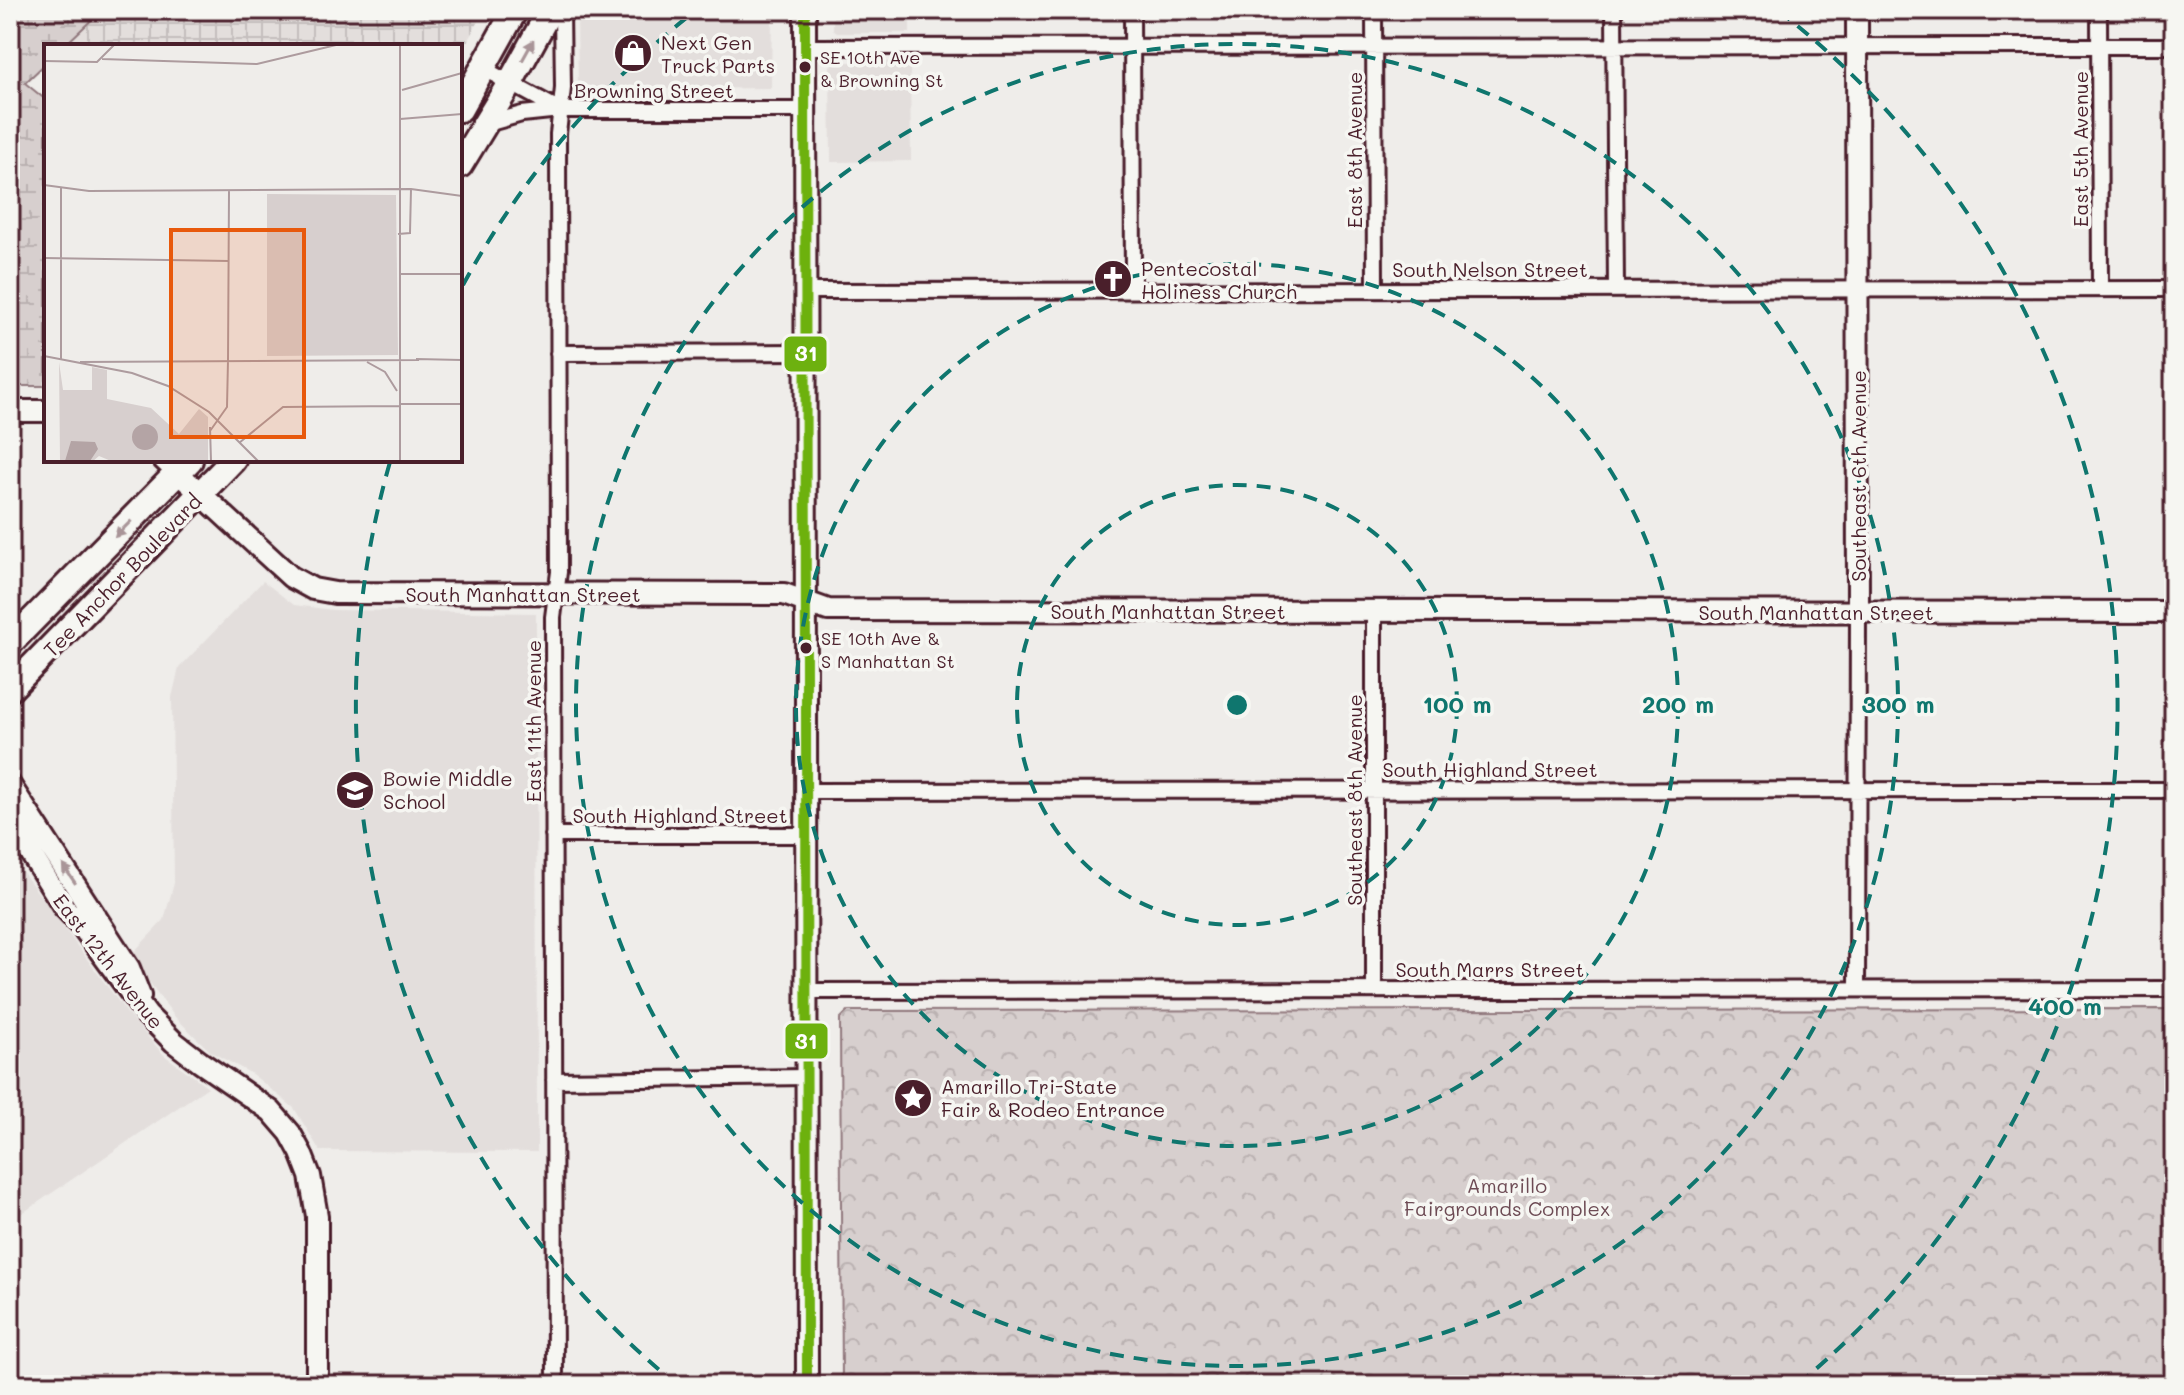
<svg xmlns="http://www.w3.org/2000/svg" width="2184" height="1395" font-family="Mali,sans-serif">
<defs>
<pattern id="industrial-grid" width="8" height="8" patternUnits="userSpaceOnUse" patternTransform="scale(2)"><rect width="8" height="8" fill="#e3dedc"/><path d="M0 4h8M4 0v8" fill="none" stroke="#c4bebd"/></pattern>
<pattern id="wetland-marsh" width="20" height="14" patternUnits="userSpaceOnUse" patternTransform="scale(2)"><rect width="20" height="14" fill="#d7cfce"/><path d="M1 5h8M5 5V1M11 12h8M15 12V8" fill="none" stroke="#bab1b1"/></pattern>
<pattern id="park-crowns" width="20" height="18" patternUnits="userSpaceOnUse" patternTransform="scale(2)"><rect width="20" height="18" fill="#d7cfce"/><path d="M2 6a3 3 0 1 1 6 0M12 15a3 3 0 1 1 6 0" fill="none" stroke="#bab1b1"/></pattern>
</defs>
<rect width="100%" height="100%" fill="#efedea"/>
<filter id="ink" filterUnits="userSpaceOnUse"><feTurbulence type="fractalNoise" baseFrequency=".0125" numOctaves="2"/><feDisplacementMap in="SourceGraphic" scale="16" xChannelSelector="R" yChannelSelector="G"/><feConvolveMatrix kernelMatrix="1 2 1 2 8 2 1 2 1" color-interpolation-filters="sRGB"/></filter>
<g filter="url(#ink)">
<!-- built -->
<path fill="#e3dedc" d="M577,10H772L771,88L578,90Z
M833,10H910V33H837L833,29Z
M835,62H910L911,161L831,162L830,66Z
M263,581L294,605L333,610L536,613L537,1152L320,1151L294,1108L252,1074L211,1052L175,1017L130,956L164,920L174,883L172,697L179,668Z
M10,855L127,1013L164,1055L208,1087L21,1214L10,1197Z"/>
<!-- industrial -->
<path fill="url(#industrial-grid)" d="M102,10H484L460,55V46H64Z"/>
<!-- wetland -->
<path fill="url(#wetland-marsh)" stroke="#90777c" stroke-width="2" d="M10,10H102L64,46H46V63L25,83L46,100V386H10Z"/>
<!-- park -->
<path fill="url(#park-crowns)" stroke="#90777c" stroke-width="2" d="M2174,1009V1385H842L840,1019L848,1011Z"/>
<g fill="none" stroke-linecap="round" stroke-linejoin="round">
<!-- street casing -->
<g stroke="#4a1f2b" stroke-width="20">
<path id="street" d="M1132,10L1133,289
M1374,10L1375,289
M1614,10L1616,289
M2099,10L2100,289
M805,47L2174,46
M484,69L560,110
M487,124L522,114L560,110H805
M805,291L2174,289
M558,353L805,352
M1374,612V989
M806,791L2174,790
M553,835H806
M1857,989L1858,612
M806,991L2174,989
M554,1080L806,1077
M555,1385L553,617L559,572L558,134L563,88L562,10"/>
</g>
<!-- secondary casing -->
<g stroke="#4a1f2b" stroke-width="26">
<path id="secondary" d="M805,10L807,1385
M1857,10L1858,612
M10,411H46
M164,460L291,577L313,589L335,593L784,594L828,610L2174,612
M10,785L129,968L140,996
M10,820L64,907L81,925L147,1015L174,1042L200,1062L271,1111L290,1133L301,1153L310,1176L317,1216V1385"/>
</g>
<!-- primary casing -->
<g stroke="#4a1f2b" stroke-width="30">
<path id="primary" d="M460,109L515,10
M460,165L510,83L550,10
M10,643L190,460
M10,689L233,460"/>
</g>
<!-- street -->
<use href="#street" stroke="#f6f6f2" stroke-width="14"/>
<!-- secondary -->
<use href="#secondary" stroke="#f6f6f2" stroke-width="20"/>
<!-- primary -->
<use href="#primary" stroke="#f6f6f2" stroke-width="24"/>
<!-- bus-1 casing -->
<g stroke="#f6f6f2" stroke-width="16">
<path id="bus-1" d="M805,10L807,1385"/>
</g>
<!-- bus-1 -->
<use href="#bus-1" stroke="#6db10f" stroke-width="10"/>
</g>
<!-- one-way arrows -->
<defs><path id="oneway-solid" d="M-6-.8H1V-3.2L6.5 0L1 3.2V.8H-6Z" transform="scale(2)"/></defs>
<g fill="#a99598">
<use href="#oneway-solid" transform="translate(528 50) rotate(-61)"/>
<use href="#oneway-solid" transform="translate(123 529) rotate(135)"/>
<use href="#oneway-solid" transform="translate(69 874) rotate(-124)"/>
</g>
</g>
<!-- distance rings -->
<g fill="none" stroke="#0f766e" stroke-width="4" stroke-dasharray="14 10">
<circle cx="1237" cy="705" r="220"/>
<circle cx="1237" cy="705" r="441"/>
<circle cx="1237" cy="705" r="661"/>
<path d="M677 1385A881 881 0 0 1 390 462M463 285A881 881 0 0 1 695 11M1779 11A881 881 0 0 1 1797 1385"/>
</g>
<!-- icons -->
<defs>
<g id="shop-disc" transform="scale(2)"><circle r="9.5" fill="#4a1f2b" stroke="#f6f6f2"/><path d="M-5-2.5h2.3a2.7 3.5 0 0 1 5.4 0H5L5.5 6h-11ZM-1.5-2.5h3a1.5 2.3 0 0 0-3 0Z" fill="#fff"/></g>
<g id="church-disc" transform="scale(2)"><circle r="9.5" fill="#4a1f2b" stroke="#f6f6f2"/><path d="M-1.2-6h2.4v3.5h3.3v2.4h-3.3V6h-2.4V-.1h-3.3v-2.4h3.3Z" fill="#fff"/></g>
<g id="school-disc" transform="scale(2)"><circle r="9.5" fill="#4a1f2b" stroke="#f6f6f2"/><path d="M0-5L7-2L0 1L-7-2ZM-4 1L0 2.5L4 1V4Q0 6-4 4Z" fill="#fff"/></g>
<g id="sight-disc" transform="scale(2)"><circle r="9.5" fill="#4a1f2b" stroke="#f6f6f2"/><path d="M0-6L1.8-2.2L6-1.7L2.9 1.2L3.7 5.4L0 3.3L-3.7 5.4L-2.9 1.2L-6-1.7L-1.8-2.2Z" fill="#fff"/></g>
</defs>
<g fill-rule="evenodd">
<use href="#shop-disc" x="633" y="53"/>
<use href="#church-disc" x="1113" y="279"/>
<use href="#school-disc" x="355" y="790"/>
<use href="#sight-disc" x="913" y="1098"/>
</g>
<!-- markers -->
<g fill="#4a1f2b" stroke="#f6f6f2" stroke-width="3">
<circle cx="805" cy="67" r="7"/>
<circle cx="806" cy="648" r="7"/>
</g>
<g text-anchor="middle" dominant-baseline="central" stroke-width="7" stroke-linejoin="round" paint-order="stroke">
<!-- bus labels -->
<g font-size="18" fill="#4a1f2b" stroke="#f6f6f2" text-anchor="start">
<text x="820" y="57">SE 10th Ave<tspan x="820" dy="23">&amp; Browning St</tspan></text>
<text x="821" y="638">SE 10th Ave &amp;<tspan x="821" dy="23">S Manhattan St</tspan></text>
</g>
<!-- poi labels -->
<g font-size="20" fill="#4a1f2b" stroke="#f6f6f2" text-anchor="start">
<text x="661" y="42">Next Gen<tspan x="661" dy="23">Truck Parts</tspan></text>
<text x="1141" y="268">Pentecostal<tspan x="1141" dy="23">Holiness Church</tspan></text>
<text x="383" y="778">Bowie Middle<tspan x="383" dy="23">School</tspan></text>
<text x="941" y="1086">Amarillo Tri-State<tspan x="941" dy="23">Fair &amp; Rodeo Entrance</tspan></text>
</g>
<!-- street labels -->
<g font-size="20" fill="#4a1f2b" stroke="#f6f6f2">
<text x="654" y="90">Browning Street</text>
<text transform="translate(2080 149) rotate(-90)">East 5th Avenue</text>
<text transform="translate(1354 150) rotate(-90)">East 8th Avenue</text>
<text x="1490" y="269">South Nelson Street</text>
<text transform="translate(1858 476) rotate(-90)">Southeast 6th Avenue</text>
<text transform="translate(122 575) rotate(-46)">Tee Anchor Boulevard</text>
<text x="523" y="594">South Manhattan Street</text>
<text x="1168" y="611">South Manhattan Street</text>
<text x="1816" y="612">South Manhattan Street</text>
<text transform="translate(533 721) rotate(-90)">East 11th Avenue</text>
<text x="1490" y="769">South Highland Street</text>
<text transform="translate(1354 800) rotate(-90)">Southeast 8th Avenue</text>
<text x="680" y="815">South Highland Street</text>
<text transform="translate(109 961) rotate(52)">East 12th Avenue</text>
<text x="1490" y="969">South Marrs Street</text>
</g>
<!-- park labels -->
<g font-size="20" fill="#6d4b54" stroke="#f6f6f2">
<text x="1507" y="1185">Amarillo<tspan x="1507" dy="23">Fairgrounds Complex</tspan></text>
</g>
</g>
<!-- overview -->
<g transform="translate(44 44)">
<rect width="418" height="418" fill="#efedea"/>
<path d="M15,318L19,346H48V323L63,326V355L107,364L135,390L155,365L164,373V417H67L55,412L49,417H16Z" fill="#d7cfce"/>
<path d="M223,150L352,151L354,311L223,312Z" fill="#d7cfce"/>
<path d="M88 393a13 13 0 1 1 26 0a13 13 0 1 1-26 0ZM27,397L51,398L54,405L46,417H21Z" fill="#b4a4a5"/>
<path fill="none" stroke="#ad9b9e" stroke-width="2" d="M356,1V417M58,15L213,20L292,1M0,17L53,18L70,1M358,46L418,29M356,75L418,70M0,141L45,147L367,145L418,152M17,143V315M354,190L366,189L367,145M0,214L185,217M356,230H418M0,312L88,329L124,342L165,368L214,417M372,315L418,316M184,316L185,147M36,318L375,316M323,318L341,328L353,347M356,360H418M166,383L167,417M166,387L183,363L184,316M195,399L239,363L356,362"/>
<path fill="#e8590c" fill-opacity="0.15" stroke="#e8590c" stroke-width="4" d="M127,186H260V393H127Z"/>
<rect width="418" height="418" fill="none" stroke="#4a1f2b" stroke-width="4"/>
</g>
<circle cx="1237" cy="705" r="12" fill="#0f766e" stroke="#f6f6f2" stroke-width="4"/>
<g font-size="24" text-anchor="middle" font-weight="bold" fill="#0f766e" stroke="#f6f6f2" stroke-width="7" stroke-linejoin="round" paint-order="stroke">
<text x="1457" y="713">100 m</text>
<text x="1678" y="713">200 m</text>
<text x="1898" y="713">300 m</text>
<text x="2065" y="1015">400 m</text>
</g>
<g stroke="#f6f6f2" stroke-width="3">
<rect x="783" y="335" width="45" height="38" rx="8" fill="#6db10f"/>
<rect x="784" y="1022" width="45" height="38" rx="8" fill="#6db10f"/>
</g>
<g font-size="22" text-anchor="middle" font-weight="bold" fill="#fff">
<text x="806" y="361">31</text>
<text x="806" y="1049">31</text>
</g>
<!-- margin -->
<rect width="2184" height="1395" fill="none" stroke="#f6f6f2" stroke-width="40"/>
<rect x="20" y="20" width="2144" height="1355" fill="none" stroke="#4a1f2b" stroke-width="3" filter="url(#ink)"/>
</svg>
